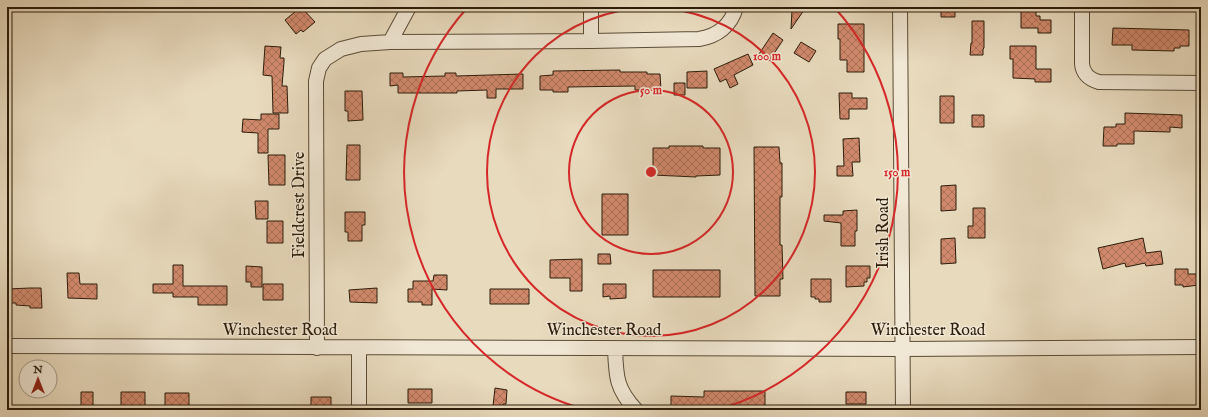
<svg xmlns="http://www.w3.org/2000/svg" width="1208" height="417" font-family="'IM FELL English',serif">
<defs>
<pattern id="building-cross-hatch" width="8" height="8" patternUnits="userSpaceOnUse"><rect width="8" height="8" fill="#d1896c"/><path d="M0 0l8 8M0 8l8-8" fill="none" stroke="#aa6f57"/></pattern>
</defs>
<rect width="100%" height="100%" fill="#e8dabd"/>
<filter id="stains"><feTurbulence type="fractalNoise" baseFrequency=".005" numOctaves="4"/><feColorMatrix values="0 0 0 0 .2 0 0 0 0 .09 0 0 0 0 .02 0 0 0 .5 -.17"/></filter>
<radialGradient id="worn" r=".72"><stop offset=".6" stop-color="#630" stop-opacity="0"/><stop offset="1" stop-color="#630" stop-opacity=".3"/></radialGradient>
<!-- building -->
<path fill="url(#building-cross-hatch)" stroke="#2b1c0a" d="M301,7L315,22L303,32L301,30L296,34L285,20Z
M941,7H955V17H941Z
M1021,7H1036V16H1040V20H1051V33H1038V28H1021Z
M792,10H804L791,29Z
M972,21H984V48L983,49V55H970L971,43H972Z
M838,24H864V72H847V60H840V39H838Z
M1113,28L1189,30V46H1180V48H1174V51L1132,50V45H1112Z
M773,33L783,40L769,61L759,54Z
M801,42L816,51L809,62L794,53Z
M265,46L281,47L280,58H284V62L282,86H287L288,113H273L272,76L263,75Z
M1010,46H1036V69H1051V82H1035V79L1013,78V59H1010Z
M748,54L753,65L734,75L738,84L730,88L726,79L720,82L714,69Z
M620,70V72H647V74H660L661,90H635V86L568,87V92H553V90H540V76L553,75V71Z
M707,71V88H687V72Z
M390,73H403V77L445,76V73H456V76L523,74V89H496V98H487V90L457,91V93H398V85L390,86Z
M674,83H685V95H674Z
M345,91H362L363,120L348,121V111H345Z
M839,93H852V98H867V109H849V119H840Z
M940,96H954V123H940Z
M1125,113L1182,115V128L1170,127V132L1134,131V144H1117V146H1103L1104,127H1116V124H1125Z
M261,114H279V129H268V153H258V133L242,132L243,119L261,120Z
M972,115H984V127H972Z
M859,138L860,162H852L853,176H837V166H844L843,139Z
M347,145H360V180H346Z
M669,146H703V148H720V175L696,176V177L653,175V148H669Z
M754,147H779L780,163H782V197H780V245H782L783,279H780V296H755Z
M268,155H285V185H269Z
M956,185V210L941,211V186Z
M602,194H628V235H602Z
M255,201H268V219H256Z
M973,208H985V238H968V226H973Z
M857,210V231H855V246H841V223L824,221V215H843V211Z
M345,212H365V225H362V241H348V232H345Z
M267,221H283V243H267Z
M955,238L956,263L941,264V239Z
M1143,238L1146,253L1161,251L1163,264L1146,266L1145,263L1126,267L1125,263L1103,269L1098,248Z
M598,254H610L611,264H598Z
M582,259V291H570V278H550V260Z
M173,265H183V286H227V305H198V297H173V293H153V284H173Z
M246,266L262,267V287H251V282H246Z
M846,266H870V278H867V282H864V286L846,287Z
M1175,269H1188V274H1199V285L1183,287V285H1175Z
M653,270H720V297H653Z
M67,273H79L80,284H97V299L68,298Z
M434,275H447V290L432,289V305H422V302H408V289H413V281H433Z
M811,279H831V302H819V299H815V297H811Z
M263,284H283V300H263Z
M603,284H626V298L610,299V296L603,297Z
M30,288H41L42,308H30V306L16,305V303H7V289Z
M377,288V303L350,302L349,290Z
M490,289H529V304H490Z
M495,388L507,390L506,404H503L502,408L493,406Z
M408,389H432V403H408Z
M704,391H765V410L671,408V396L704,397Z
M81,392H93V410H81Z
M121,392H145V410H121Z
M846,392H866V404H846Z
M165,393H189V410H165Z
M311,397H331V410H311Z"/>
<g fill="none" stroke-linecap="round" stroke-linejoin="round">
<!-- minor casing -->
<g stroke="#5a4c37" stroke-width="16">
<path id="minor" d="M591,7V41
M900,7L903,410
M1082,7V64C1083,74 1089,79 1099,82L1201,83
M390,42L409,7
M7,346L902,349L1201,347
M317,348L316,81L319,68L325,59L341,49L361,44L390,42L591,41L699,39C717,36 731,26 736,7
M359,348V410
M615,348C616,376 616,389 636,410"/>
</g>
<!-- minor -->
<use href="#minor" stroke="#f0e7d4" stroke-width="14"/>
</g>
<!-- distance rings -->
<g fill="none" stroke="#d62828" stroke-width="2">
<circle cx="651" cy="172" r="82"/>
<circle cx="651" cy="172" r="164"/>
<path d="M587 410A246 246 0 0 1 468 7M834 7A246 246 0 0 1 715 410"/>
</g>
<g text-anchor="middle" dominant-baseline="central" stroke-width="3" stroke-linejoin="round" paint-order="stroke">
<!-- street labels -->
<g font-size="16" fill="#2b1c0a" stroke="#f0e7d4">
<text transform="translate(300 205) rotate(-90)">Fieldcrest Drive</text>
<text transform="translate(884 233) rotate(-90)">Irish Road</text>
<text x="280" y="331">Winchester Road</text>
<text x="604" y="331">Winchester Road</text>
<text x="928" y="331">Winchester Road</text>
</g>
</g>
<circle cx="651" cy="172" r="6" fill="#d62828" stroke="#f0e7d4" stroke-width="2"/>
<g font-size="12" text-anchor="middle" font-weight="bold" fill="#d62828" stroke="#f0e7d4" stroke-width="3" stroke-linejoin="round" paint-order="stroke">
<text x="767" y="60">100 m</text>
<text x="651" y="94">50 m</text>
<text x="897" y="176">150 m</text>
</g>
<!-- margin -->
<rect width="1208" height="417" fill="none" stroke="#e8dabd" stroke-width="24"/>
<rect x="8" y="8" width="1192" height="401" fill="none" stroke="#2b1c0a" stroke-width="2"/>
<rect x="12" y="12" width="1184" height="393" fill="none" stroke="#2b1c0a"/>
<!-- north arrow -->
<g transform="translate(38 379)"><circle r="19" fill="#f0e7d4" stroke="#a19683"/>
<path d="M0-3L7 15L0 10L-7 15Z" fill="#8f2418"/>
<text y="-6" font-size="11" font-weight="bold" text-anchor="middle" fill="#2b1c0a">N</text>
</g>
<rect width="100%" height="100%" filter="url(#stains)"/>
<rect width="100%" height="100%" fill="url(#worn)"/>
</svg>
